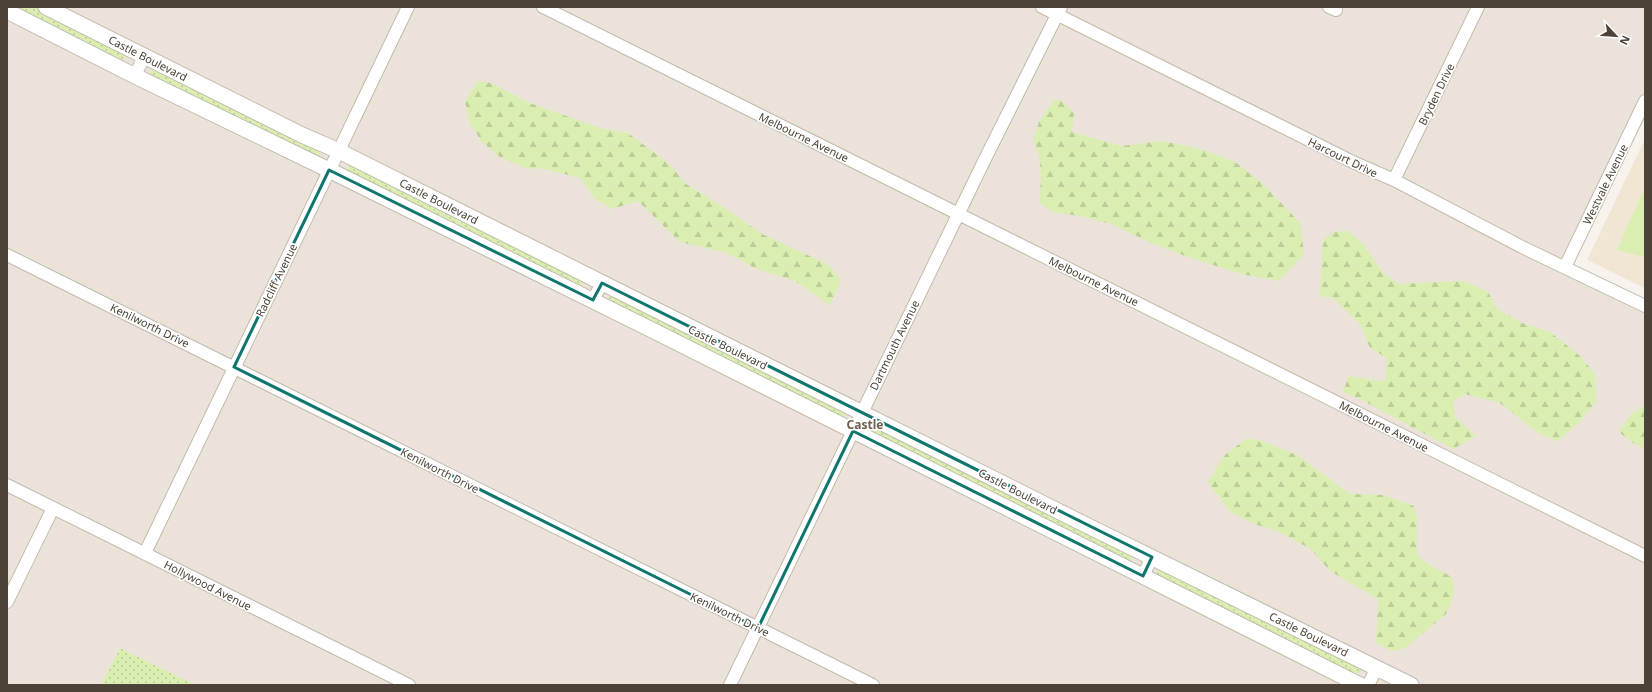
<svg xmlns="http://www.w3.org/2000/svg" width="1652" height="692" font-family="'Noto Sans',sans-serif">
<defs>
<pattern id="grass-dots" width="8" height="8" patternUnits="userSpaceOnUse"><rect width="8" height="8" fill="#d9eeb0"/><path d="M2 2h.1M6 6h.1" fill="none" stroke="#bccd98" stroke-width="1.8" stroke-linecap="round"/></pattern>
<pattern id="forest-firs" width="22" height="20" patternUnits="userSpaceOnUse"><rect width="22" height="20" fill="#d9eeb0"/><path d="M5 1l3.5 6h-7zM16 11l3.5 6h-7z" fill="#bccd98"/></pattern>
</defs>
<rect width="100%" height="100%" fill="#f7f2eb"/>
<!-- residential -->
<path fill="#ebe3d9" d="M7,7H1645V101L1565,267L1645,306V685H195L120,648L101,685H7Z"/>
<!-- education -->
<path fill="#f1e6d4" d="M1645,139V288L1587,260Z"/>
<!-- grass -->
<path fill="url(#grass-dots)" d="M15,7H38L123,49L126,52L125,56L123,59L117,58Z
M153,67L321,149L320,155L314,157L152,76L150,73Z
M350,164L584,281L583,285L578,286L348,172L347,168Z
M612,294L846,412L843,417H841L609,302V297Z
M872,425L1133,555L1131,561L869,431Z
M1161,568L1355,665L1360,668V672L1357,673L1350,672L1157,576L1156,573L1157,569Z
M120,648L195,685H101Z"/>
<!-- forest -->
<path fill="url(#forest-firs)" d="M478,81L491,83L527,102L600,128L628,133L669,164L686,184L725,208L762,234L827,264L841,280L830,305L795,281L757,269L724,252L680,242L638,201L612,209L595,199L580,178L545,169L526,168L500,157L481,141L469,121L465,101Z
M1054,100H1061L1074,113L1072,132L1121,146L1163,141L1203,150L1235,162L1262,183L1300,223L1304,254L1279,281L1241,274L1185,256L1151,243L1114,225L1085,217L1053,212L1040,203C1040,183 1044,158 1033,141L1039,122Z
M1348,231L1363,244L1383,273L1399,284L1463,281L1488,292L1498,310L1522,323L1550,332L1579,355L1595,374L1596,402L1579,422L1558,441L1540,434L1500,403L1465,394L1453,401L1455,417L1476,436L1453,449L1362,400L1343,392L1349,376L1385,382L1387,358L1370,348L1360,324L1333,298L1320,296L1323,240L1334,232Z
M1645,405V449L1633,443L1619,432L1630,415Z
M1247,438L1262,441L1297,455L1350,494L1383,495L1414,506L1417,517V556L1429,565L1452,577L1454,593L1447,613L1405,648L1392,651L1376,643L1378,599L1330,571L1311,549L1275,530L1257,525L1230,512L1208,482L1225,455Z"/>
<!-- green -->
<path fill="#d9eeb0" d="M1645,187V257L1617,250Z"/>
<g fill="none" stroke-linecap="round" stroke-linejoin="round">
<!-- minor casing -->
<g stroke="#c4b9ac" stroke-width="14">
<path id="minor" d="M543,7L1645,556
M1042,7L1355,163L1394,180L1524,248L1645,306
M1329,7L1336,10
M135,76L144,56
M1394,180L1478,7
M7,255L873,685
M1565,267L1645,101
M593,300L602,283
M7,485L409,685
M145,553L408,7
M1143,576L1152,557
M7,602L53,508
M730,685L985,159L1061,7
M1368,685L1377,668"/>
</g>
<!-- tertiary casing -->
<g stroke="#c4b9ac" stroke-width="17">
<path id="tertiary" d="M46,7L302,135L339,151L1086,525L1411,685
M7,11L135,76L329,170L656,332L1360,685"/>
</g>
<!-- minor -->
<use href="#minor" stroke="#fff" stroke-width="12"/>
<!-- tertiary -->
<use href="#tertiary" stroke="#fff" stroke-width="15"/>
</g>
<!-- marked area -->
<path fill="none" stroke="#0f766e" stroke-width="3" stroke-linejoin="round" d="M329,170L593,300L602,283L1152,557L1143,576L853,431L758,628L234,367Z"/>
<g text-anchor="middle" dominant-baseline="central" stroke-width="3.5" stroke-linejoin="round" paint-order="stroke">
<!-- street labels -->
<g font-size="11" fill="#4c4237" stroke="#fff">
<text transform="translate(148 58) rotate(27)">Castle Boulevard</text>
<text transform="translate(1436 94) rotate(-64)">Bryden Drive</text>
<text transform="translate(804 137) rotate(26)">Melbourne Avenue</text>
<text transform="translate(1343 157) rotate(26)">Harcourt Drive</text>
<text transform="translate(1605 184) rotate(-64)">Westvale Avenue</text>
<text transform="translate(439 201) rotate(27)">Castle Boulevard</text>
<text transform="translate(276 280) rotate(-64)">Radcliff Avenue</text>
<text transform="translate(1094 281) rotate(26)">Melbourne Avenue</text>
<text transform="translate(150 325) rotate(26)">Kenilworth Drive</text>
<text transform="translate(894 345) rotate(-64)">Dartmouth Avenue</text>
<text transform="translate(728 347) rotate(26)">Castle Boulevard</text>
<text transform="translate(1384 426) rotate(27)">Melbourne Avenue</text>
<text transform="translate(440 470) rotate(27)">Kenilworth Drive</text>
<text transform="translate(1018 491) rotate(27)">Castle Boulevard</text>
<text transform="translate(208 585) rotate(27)">Hollywood Avenue</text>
<text transform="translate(730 614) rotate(26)">Kenilworth Drive</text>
<text transform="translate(1309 634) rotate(26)">Castle Boulevard</text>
</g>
<!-- neighbourhood labels -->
<g font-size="12" font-weight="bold" fill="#705f4d" stroke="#fff">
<text x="865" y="424">Castle</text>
</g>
</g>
<!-- border -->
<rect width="1652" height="692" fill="none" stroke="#4c4237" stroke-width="16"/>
<!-- north arrow -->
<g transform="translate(1616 36) rotate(116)" stroke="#ffffff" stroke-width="3" paint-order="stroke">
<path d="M0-3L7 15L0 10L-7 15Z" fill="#4c4237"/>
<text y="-6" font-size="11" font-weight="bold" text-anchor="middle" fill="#4c4237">N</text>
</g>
</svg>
